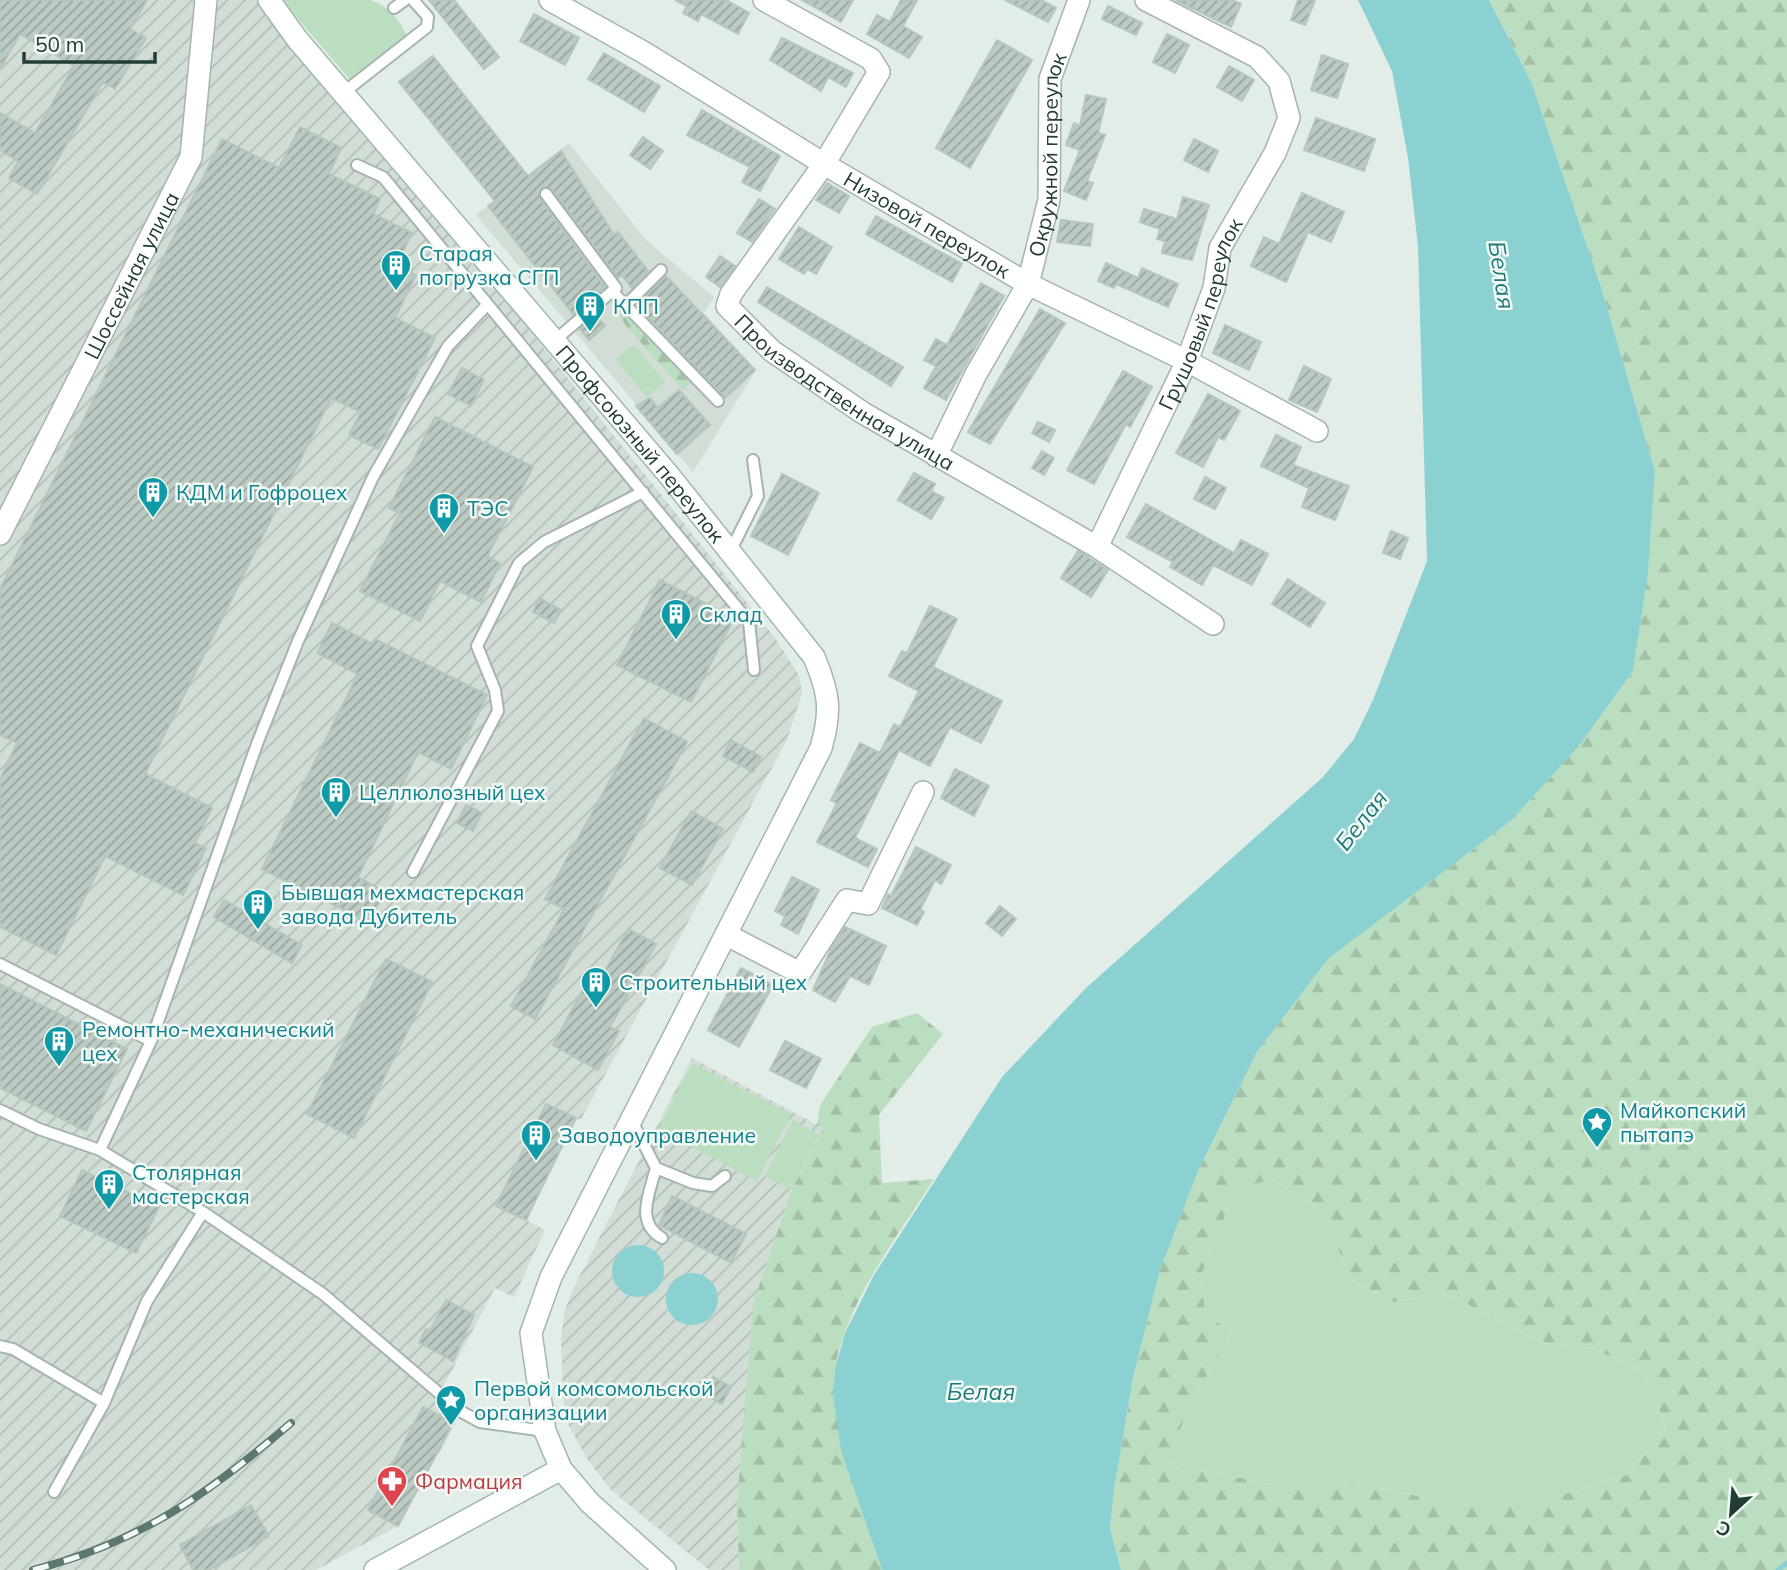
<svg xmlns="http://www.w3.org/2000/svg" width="1787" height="1570" font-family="Mulish,sans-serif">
<defs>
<pattern id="industrial-furrows" width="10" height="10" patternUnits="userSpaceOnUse" patternTransform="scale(1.75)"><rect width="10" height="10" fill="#d1ddd5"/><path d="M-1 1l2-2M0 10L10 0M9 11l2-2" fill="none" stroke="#b3bfb7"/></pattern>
<pattern id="forest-firs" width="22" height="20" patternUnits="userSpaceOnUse" patternTransform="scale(1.75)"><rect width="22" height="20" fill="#bcdec0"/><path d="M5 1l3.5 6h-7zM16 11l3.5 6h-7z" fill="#a1c0a5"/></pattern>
<pattern id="building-hatch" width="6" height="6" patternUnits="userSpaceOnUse" patternTransform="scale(1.75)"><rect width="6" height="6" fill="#bbcac2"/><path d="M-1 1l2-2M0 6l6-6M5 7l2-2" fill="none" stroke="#98a59e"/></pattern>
</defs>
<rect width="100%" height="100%" fill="#e3ede7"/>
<!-- built -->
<path fill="#d1ddd5" d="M569,143L646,240L714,297L704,313L756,370L693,472L476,215Z"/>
<!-- industrial -->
<path fill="url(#industrial-furrows)" d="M0,0H269L297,39L773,635L799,675L802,693L787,740L581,1119H576L526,1220L545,1230L514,1297L495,1288L444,1385L465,1395L458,1419L398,1526L316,1570H0Z
M692,1058L823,1128L791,1192L745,1417L737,1503L739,1570H709L611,1490L587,1459L569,1426L563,1399L561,1339L565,1310L573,1289Z"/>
<!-- green -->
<path fill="#bcdec0" d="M282,0H371C390,8 399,18 407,37L351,81Z
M634,345L665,382L647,397L615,359Z
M692,1063L791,1114L757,1181L658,1130Z
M793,1120L819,1134L791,1190L765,1176Z
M1271,1179L1327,1213L1348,1278L1392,1302L1448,1294L1543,1343L1591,1348L1643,1371L1666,1427L1627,1475L1553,1498L1458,1505L1353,1482L1278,1486L1166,1462L1190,1404L1232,1332L1205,1316L1202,1273L1235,1189Z"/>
<!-- forest -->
<path fill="url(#forest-firs)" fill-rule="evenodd" d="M1489,0H1787V1570H1121L1110,1528L1114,1490L1133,1380L1160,1270L1199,1169L1257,1052L1328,959L1512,820L1579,746L1633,671L1648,574L1655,471L1601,287L1532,84ZM1271,1179L1327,1213L1348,1278L1392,1302L1448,1294L1543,1343L1591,1348L1643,1371L1666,1427L1627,1475L1553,1498L1458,1505L1353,1482L1278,1486L1167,1462L1190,1404L1232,1332L1205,1315L1202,1273L1235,1190Z
M629,311L693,380L683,390L626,326L619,314Z
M917,1013L943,1034L879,1115L882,1183L934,1179C899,1234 846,1303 835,1368C828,1411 866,1526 882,1570H739L737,1503L753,1304L791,1192L823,1128L817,1125L820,1105L872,1027Z"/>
<!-- water -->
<path fill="#8bd1d1" d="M1358,0H1489L1532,84L1601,287L1655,471L1648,574L1633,671L1579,746L1512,820L1328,959L1257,1052L1199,1169L1160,1270L1133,1379L1114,1490L1110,1528L1121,1570H882L841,1451L833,1395L835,1368L845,1333L874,1275L1002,1077L1086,988L1323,777L1354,739L1373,700L1427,561L1418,246L1408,158L1392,71Z
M612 1271a26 26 0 1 1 52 0a26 26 0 1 1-52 0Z
M666 1299a26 26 0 1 1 52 0a26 26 0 1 1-52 0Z"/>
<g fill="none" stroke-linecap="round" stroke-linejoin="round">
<!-- stream -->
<path stroke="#8bd1d1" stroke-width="5" d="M1778,1570L1787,1563"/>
</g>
<!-- building -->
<path fill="url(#building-hatch)" stroke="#b5c6bd" stroke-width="2" d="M0,0H147L130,29L146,38L115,89L103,82L37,194L9,178L18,161L0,150V113L35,133L74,66L20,34L0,69Z
M429,0H454L499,57L484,69Z
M675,0H726L749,13L738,34L701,14L698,21L683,13L687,6Z
M802,0H853L841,22Z
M901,0H917L903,26L922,37L909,58L867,34L877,15L890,22Z
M1005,0H1041L1056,8L1048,22Z
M1175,0H1232L1241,4L1231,27Z
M1298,0H1315L1305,25L1291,20Z
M1108,6L1142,23L1136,35L1102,19Z
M534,14L579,38L565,65L520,41Z
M1167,34L1189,45L1175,73L1153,62Z
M782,38L853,73L846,87L828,77L821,91L770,60Z
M997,40L1032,60L970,168L936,148Z
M604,53L660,86L644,112L588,79Z
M1322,55L1348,64L1337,98L1311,90Z
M433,56L528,176L561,151L614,235L618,232L648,271L632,288L622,275L618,278L552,189L542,187L540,199L605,287L573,314L488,206L495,201L399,82Z
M1229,66L1254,80L1242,101L1217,87Z
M1086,95L1106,99L1098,133L1105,135L1087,181L1093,183L1086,200L1064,191L1080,150L1066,145L1074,123L1080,126Z
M702,110L780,156L760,191L742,182L750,167L687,135Z
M1316,118L1375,139L1364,171L1304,150Z
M300,127L341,148L329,174L380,199L373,214L412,233L396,266L416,275L395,318L435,338L378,449L349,435L361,412L331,398L145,774L212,808L195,843L206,849L183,895L105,856L56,955L0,927V779L17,743L0,735V589L222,139L279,168Z
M643,137L663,151L650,169L630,155Z
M1194,139L1218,151L1208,172L1184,160Z
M827,183L849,196L839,213L816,200Z
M1302,193L1344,212L1331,242L1308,232L1286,282L1251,266L1264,237L1279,244Z
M1183,197L1209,205L1192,260L1162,253L1165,241L1157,239L1160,229L1140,222L1144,209L1177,219Z
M759,199L775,209L752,242L737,233Z
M876,216L962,264L952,282L866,234Z
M1061,220L1093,224L1090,246L1057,242Z
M799,227L832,247L816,274L807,269L804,274L779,259Z
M720,256L735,266L720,287L706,277Z
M1106,263L1138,278L1142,268L1178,284L1168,307L1116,284L1114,288L1098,281Z
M666,276L755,370L725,398L637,305Z
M981,283L1004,296L946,400L924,388L936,366L924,360L936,339L947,345Z
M767,287L903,367L891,386L758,302Z
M1040,309L1065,323L990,444L968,432Z
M596,315L605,326L589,340L580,329Z
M1225,325L1261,342L1249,370L1213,353Z
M1304,366L1331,379L1317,412L1289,400Z
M462,368L484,380L471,406L448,394Z
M1123,371L1152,387L1130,427L1126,424L1094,484L1067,470Z
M679,390L710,425L677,454L636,406L650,398L658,408Z
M1208,394L1240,411L1224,440L1218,437L1203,467L1176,453Z
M435,417L533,467L487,557L500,563L481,602L440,581L420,621L360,591L400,513L389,508Z
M1038,422L1055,430L1049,442L1032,433Z
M1276,435L1301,447L1293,465L1349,486L1335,520L1302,507L1309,488L1261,466Z
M1042,451L1054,458L1044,475L1032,468Z
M914,473L935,484L931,491L944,498L931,519L898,500Z
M782,474L819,493L788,555L751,536Z
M1205,477L1226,488L1215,509L1194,499Z
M1146,504L1234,553L1241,540L1268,554L1252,585L1213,565L1202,585L1170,567L1173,562L1127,537Z
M1391,531L1408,538L1400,559L1383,553Z
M1078,551L1108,570L1091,597L1061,578Z
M1288,579L1325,603L1310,627L1272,604Z
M660,580L734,618L691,702L617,665Z
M539,598L561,610L554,623L533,612Z
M930,606L957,619L933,667L1002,701L981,743L950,727L930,766L899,750L855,838L877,849L868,867L817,842L837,803L831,800L860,743L880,753L894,724L900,727L919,691L889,676L902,651L907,653Z
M332,623L372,644L375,639L487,695L451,769L418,752L358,877L385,892L368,922L262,869L358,674L317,653Z
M644,718L687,742L535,1019L511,1006L564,909L545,899Z
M731,740L761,757L753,772L723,756Z
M955,769L989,786L974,816L941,798Z
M466,805L482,813L473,831L457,823Z
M691,811L723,829L692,885L660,868Z
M916,847L951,865L941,884L935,880L920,910L924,912L917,925L882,908L888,894L891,896Z
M792,877L819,890L798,934L781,925L785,916L775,911Z
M224,900L302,945L292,963L214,917Z
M1000,906L1016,919L1002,936L986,923Z
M845,927L886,946L869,985L850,976L835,1002L813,990L831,949Z
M628,929L656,944L610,1027L619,1031L598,1070L553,1045L585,986L594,991Z
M386,959L432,982L354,1138L307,1114Z
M741,968L773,985L739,1047L708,1030Z
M0,984L127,1049L86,1131L0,1088Z
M785,1041L821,1059L806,1088L770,1070Z
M546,1104L576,1118L526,1220L496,1206Z
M82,1170L159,1207L136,1253L60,1216Z
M672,1196L746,1234L731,1263L659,1225Z
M446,1300L474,1315L453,1361L419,1342L426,1329L430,1331Z
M713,1377L731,1387L722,1404L704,1394Z
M423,1407L453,1423L398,1526L368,1510Z
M251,1505L269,1536L209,1570H193L180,1545Z"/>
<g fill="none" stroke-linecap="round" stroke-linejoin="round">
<!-- service casing -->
<g stroke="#a5b5ad" stroke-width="14">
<path id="service" d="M394,8L405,0
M343,93L427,27L428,17L413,0
M357,165L383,177L749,622L754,670
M546,194L616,288L554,341
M612,291L718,401
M626,305L661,270
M730,552L758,496L753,460
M413,872L498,711L495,690L477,646L519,563L544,542L643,492
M0,964L151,1041
M0,1110L39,1129L100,1150L203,1212L323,1294L460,1411L480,1422L545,1431
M632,1121L656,1168L693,1183L712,1186L725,1176
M100,1150L151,1041L257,744L298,641L373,477L448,346L486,306
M656,1168C649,1195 635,1222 662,1238
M0,1346L13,1349L104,1403
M54,1492L104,1403L147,1301L203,1212"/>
</g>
<!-- minor casing -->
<g stroke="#a5b5ad" stroke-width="24">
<g id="minor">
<path id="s1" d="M550,0L643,52L824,164L1028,284L1187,361L1317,431"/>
<path id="s2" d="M764,0L871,59L879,72L824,164L731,294L727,306L772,351L863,413L1097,547L1213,624"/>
<path id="s3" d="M936,456L976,374L1028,284L1049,200L1050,79L1079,0"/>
<path id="s4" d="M0,534L191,157L206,0"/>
<path id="s5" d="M1097,547L1187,361L1214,288L1220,248L1275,153L1289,118L1279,81L1257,57L1146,0"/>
<path d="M727,935L800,973L847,900L868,904L923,792"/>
</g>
</g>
<!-- secondary casing -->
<g stroke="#a1b8ad" stroke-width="24">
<g id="secondary">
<path id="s6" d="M269,0L297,39L668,474L814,657C829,693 832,710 821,748L551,1277L531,1333L545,1431L561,1469L590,1503L665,1570"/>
<path d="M375,1570L561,1469"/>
</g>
</g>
<!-- service -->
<use href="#service" stroke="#fff" stroke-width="10"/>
<!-- minor -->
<use href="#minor" stroke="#fff" stroke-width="21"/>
<!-- secondary -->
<use href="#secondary" stroke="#fff" stroke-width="21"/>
<!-- rail casing -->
<g stroke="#5d796d" stroke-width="8">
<path id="rail" d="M33,1570C141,1542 208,1494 291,1423"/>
</g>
<!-- rail -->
<use href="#rail" stroke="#f3f9f5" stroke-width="5" stroke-dasharray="16" stroke-linecap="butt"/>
</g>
<!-- icons -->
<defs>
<g id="building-pin" transform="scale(1.575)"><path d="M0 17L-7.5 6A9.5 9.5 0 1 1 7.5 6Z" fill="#0f9aa8" stroke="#f3f9f5"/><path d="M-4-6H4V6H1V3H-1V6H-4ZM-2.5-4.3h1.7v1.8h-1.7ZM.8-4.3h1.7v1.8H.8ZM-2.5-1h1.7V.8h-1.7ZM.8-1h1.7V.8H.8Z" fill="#fff"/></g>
<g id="sight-pin" transform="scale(1.575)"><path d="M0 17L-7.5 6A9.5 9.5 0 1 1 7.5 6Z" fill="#0f9aa8" stroke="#f3f9f5"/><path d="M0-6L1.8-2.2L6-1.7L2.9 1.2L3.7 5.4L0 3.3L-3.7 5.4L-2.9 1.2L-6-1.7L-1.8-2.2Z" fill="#fff"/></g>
<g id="pharmacy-pin" transform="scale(1.575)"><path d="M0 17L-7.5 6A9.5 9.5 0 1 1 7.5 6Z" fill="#e0444e" stroke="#f3f9f5"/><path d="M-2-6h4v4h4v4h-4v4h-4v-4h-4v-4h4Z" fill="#fff"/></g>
</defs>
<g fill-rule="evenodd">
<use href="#building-pin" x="396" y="265"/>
<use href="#building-pin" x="590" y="306"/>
<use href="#building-pin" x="153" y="492"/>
<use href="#building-pin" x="444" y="508"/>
<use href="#building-pin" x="676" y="614"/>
<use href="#building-pin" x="336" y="792"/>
<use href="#building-pin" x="258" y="904"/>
<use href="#building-pin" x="596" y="982"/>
<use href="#building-pin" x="59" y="1041"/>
<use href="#sight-pin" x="1597" y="1122"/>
<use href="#building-pin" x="536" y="1135"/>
<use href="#building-pin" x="109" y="1184"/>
<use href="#sight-pin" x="451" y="1400"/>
<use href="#pharmacy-pin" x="392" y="1481"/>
</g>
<g text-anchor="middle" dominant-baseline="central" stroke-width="5" stroke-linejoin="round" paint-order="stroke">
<!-- street labels -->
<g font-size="21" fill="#223e32" stroke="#f3f9f5">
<text stroke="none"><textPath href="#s3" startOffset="327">Окружной переулок</textPath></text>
<text stroke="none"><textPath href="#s1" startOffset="439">Низовой переулок</textPath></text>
<text stroke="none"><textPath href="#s4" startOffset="290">Шоссейная улица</textPath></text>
<text stroke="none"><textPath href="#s5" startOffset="256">Грушовый переулок</textPath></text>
<text stroke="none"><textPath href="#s2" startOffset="564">Производственная улица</textPath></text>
<text stroke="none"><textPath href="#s6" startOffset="579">Профсоюзный переулок</textPath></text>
</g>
<!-- culture labels -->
<g font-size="21" fill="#0d838f" stroke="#f3f9f5" text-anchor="start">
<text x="419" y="253">Старая<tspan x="419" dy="24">погрузка СГП</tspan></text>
<text x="613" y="306">КПП</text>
<text x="176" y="492">КДМ и Гофроцех</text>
<text x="467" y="508">ТЭС</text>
<text x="699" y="614">Склад</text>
<text x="359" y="792">Целлюлозный цех</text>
<text x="281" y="892">Бывшая мехмастерская<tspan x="281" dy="24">завода Дубитель</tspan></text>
<text x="619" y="982">Строительный цех</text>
<text x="82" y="1029">Ремонтно-механический<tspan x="82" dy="24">цех</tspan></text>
<text x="1620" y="1110">Майкопский<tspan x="1620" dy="24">пытапэ</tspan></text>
<text x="559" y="1135">Заводоуправление</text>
<text x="132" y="1172">Столярная<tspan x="132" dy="24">мастерская</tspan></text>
<text x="474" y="1388">Первой комсомольской<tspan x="474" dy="24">организации</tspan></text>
</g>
<!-- health labels -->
<g font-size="21" fill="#be3a42" stroke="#f3f9f5" text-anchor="start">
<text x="415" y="1481">Фармация</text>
</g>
<!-- water labels -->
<g font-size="23" font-style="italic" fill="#1c797a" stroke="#f3f9f5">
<text transform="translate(1502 275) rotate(81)">Белая</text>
<text transform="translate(1361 820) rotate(-52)">Белая</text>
<text x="981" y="1391">Белая</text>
</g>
</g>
<!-- north arrow -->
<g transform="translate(1731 1514) rotate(206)" stroke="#f3f9f5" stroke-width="5" paint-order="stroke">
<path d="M0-5L12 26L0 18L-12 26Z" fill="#223e32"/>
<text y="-10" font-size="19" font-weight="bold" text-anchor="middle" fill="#223e32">С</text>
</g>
<!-- scale -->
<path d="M24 52v10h131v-10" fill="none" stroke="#223e32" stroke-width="3.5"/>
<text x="35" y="52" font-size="21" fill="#223e32" stroke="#f3f9f5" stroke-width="5" paint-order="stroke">50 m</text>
</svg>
